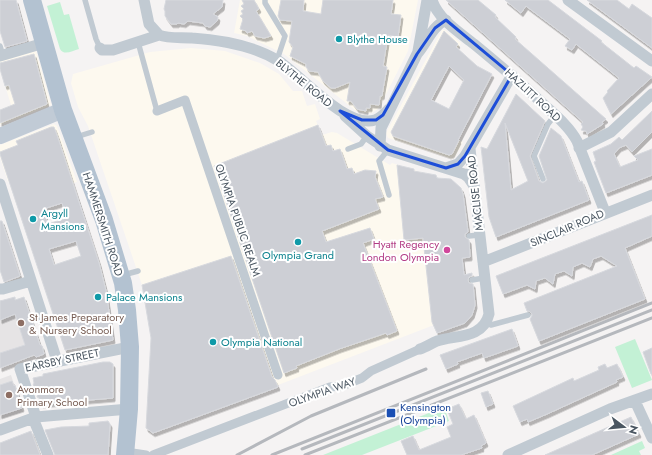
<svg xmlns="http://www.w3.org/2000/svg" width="652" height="455" font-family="Jost,sans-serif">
<defs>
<filter id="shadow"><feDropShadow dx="2" dy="3.5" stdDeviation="0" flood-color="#0004"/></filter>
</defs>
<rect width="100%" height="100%" fill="#f5f3f3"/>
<!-- commercial -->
<path fill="#fdf9ef" d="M240,0H418L408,51L379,108L372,113H364L355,110L284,54L247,36L234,33Z
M442,30H445L461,43L418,126L463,142L455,157L452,159L388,138L387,136L386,133Z
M191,48L225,51L260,63L279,74L293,91H302L307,106L315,104L320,119L316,121L322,135L332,132L337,133L390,165L392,163L424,173L434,325L153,433L146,428L151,338L142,285L88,126L78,107L71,83L73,74L150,52Z
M36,51L51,105L0,125V110L11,105L0,69V61Z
M54,124L57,126L77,182L54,189L28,176L8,182L0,157V145Z"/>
<!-- education -->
<path fill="#e6e4e5" d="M15,297L16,300L24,297L40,345L43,346L44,353L43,355L36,357L34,355L0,368V300H3Z
M11,375L23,412L0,420V379Z"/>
<!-- green -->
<path fill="#c3f1d5" d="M60,2L64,15L69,14L79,49C72,51 64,56 60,49L47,6Z
M635,339L652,380L632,388L615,347Z
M444,407L449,421L362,455H323Z
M642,441L645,448L639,451L641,455H611Z"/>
<!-- building -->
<path fill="#cdcfd5" stroke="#d7d9de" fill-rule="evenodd" filter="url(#shadow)" d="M0,0H16L27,41L5,47L0,31Z
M166,0H223L222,7L213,14L218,17L217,21L210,27L205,26L203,23L188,21L184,24L178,23L177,24H171L165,16V11L164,9Z
M242,0H254L259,9L256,11L271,36L264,38L255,36L252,31L247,33L246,31L240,29L243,19L240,16L243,14L241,11L244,9L241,6L244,4Z
M281,0H304L303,11L321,14L323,0H393L391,14L401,15L398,37L388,35L383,66L387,67L383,89L382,96H380L379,105L370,104V108H366V111L357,109L351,101H347L350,82L335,88H331L323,81L318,72L309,71L306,67V64L290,56L293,47L289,42L292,21L280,20L278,16Z
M446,0H478L496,15L495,17L516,37L515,39L606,119L602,122L603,124L587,134L586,131L581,130L583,127L581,124L583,122Z
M505,0H548L602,41L601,42L634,68L636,66L652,77L611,114L603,98L608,92L607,91L619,78L576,44L572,50L565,46L570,39L526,6L521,13Z
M587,0H617L629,9L632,4L652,18V48Z
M444,31L458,44L456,47L477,66L492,74L458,140H459L452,154L449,155L393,136L391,132ZM449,66L464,80L449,109L431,100Z
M34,54L47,104L0,123V110L15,104L9,85L5,86L0,69V63Z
M516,94L545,121L530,156L539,181L543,183L547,180L539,156L551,128L561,136L579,182L582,181L589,200L496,237L489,217L481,147L487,149ZM505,123L528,181L511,190Z
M652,111V132L632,152L626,145L619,148L614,154L620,167L638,160L634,156L652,149V175L606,193L594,162L596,161L593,152L611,144L619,137L622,140Z
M318,125L326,146L331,145L333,151L340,149L347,169L352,168L354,174L365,170L376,171L375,177L383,197L375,199L379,209L322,231L326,242L370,228L374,239L363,243L397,331L387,335L386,333L339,349L296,366L297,368L284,373L214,166Z
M51,127H54L58,138L99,263L106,291L113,340L65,350L0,154V152L18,145L16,141ZM62,203L67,218L48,224L43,209ZM76,241L81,256L54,265L49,249Z
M397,165L414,169V171L436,175L437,178L451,179L461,188L463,194L468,232L465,234V237L469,240L470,257L462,258L464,275L472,273V276L469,277L468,280L469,283L473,284L475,305L472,315L465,323L437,333L432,322L423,238L404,240Z
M652,215V236L625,248L645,299L539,341L530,319L532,316V314L529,311H527L524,303L617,266L601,256L593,259L590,267L582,263L573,267L572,276L564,271L555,274L553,284L545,278L536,281L535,289L527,285L503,294L496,276Z
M0,221H2L20,276L4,282L0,270Z
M231,256L272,377L275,380L278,387L153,433L146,428L151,338L142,285Z
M15,297V300L24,297L40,345L42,346L44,354L36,357L34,355L0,368V353L25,345L15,314L0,320V301Z
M512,329L518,346L484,358L482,353L457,362L458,364L446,369L440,355Z
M652,348V374H651L643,352Z
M103,362H110L113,364V398L41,404L39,398L37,397L38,393L35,387L33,385L34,383L33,378L43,376V374Z
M605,364L607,368L617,364L623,377L616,380L617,382L547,414L528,422L527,419L520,422L513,406L573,378L574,381L599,370L598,367Z
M12,381L14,386L15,385L22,408L0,415V385Z
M488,391L493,404L486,407L481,393Z
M459,404L466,419L474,415L486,443L481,446L482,448L461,455H407L401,441L413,436L419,450L451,437L447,427L453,424L447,409Z
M631,417L639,434L592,455H545Z
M108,421L110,424L108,455H55L45,430L61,427L89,426V423Z
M31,431L40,455H0V443Z"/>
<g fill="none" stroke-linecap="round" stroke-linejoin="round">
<!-- service -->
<path stroke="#c1cad2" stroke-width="5.5" d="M85,0L96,39L100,48
M265,0V3L285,36L277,60
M138,42L157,111
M0,46L3,56
M76,137L92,132
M348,149L361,144L367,136
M388,150L379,161L389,195
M543,179L534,156L548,124L555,115
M469,236L479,235
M123,275L138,271
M472,280L484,278
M487,322L491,325L528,315"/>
<!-- pedestrian -->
<path stroke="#c1cad2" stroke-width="9" d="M157,111L185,100L278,375
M126,452L146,455
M153,455L330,387L342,386L362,378L371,371L420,349"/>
<!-- minor -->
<path stroke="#c1cad2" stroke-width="11" d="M144,0L149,24L159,35C169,39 182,37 192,38C221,40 252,45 277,60C301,75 346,129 375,120C381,118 385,113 389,109
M432,0C438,19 459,32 474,44C497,63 520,82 542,103C554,114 569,126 577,141L605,212
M568,0L652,61
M100,48L102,50H113L159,35
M418,51L427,0
M0,56L44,43
M345,116L367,136L388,150L464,174L468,177L474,186
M380,146L381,128L417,54C427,43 432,26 446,20
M579,148L611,132L652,94
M446,168L458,164L465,156L512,75
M0,184L57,361
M483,262L652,195
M0,289H3L31,281
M420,349C426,347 432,343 437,341C456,335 483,339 489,314L470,149
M635,401L652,438
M36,417L20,369L130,347
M33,418L48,455
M0,430L36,417L129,409
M508,455L610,409L652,394"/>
<!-- secondary -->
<path stroke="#c1cbd6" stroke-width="16" d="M0,136L63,110"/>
<!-- primary -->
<path stroke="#b3c2d1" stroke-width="18" d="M32,0L63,110L104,220L123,283L127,310L130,347L129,409L125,455"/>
<!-- rail -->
<path stroke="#b5b8bd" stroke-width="3" d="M302,449L652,310
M237,455L311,416L426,369
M272,455L652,303
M305,455L652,318"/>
</g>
<!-- marked area -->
<path fill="none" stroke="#1d4ed8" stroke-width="3" stroke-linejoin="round" d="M446,20L512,75L465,156L458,164L446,168L388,150L340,111L362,120H376L383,115L417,54L435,28Z"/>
<!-- markers -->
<g fill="#0f9aa8" stroke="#fff" stroke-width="1.5">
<circle cx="339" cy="39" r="4"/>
<circle cx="33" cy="219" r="4"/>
<circle cx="298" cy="242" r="4"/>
<circle cx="98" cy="297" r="4"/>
<circle cx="213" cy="342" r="4"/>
</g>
<circle fill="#d1479c" stroke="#fff" stroke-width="1.5" cx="447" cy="250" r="4"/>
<g fill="#8d6e63" stroke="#fff" stroke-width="1.5">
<circle cx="21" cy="323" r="4"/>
<circle cx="9" cy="395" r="4"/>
</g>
<rect fill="#1a4fb4" stroke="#fff" stroke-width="1.5" x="386" y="408" width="10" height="10" rx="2"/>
<g text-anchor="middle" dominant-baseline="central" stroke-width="4" stroke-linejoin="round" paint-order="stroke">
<!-- culture labels -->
<g font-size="11" fill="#0d838f" stroke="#fff" text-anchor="start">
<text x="347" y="39">Blythe House</text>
<text x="41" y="213">Argyll<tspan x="41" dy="13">Mansions</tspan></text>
<text x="298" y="255" text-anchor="middle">Olympia Grand</text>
<text x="106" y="297">Palace Mansions</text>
<text x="221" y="342">Olympia National</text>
</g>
<!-- street labels -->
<g font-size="11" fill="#4a5661" stroke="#fff">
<text transform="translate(304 83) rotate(39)">BLYTHE ROAD</text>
<text transform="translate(533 95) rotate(43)">HAZLITT ROAD</text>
<text transform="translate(475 193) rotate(-96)">MACLISE ROAD</text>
<text transform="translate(238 220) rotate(71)">OLYMPIA PUBLIC REALM</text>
<text transform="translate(103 224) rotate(72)">HAMMERSMITH ROAD</text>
<text transform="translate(567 228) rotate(-23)">SINCLAIR ROAD</text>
<text transform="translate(62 360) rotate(-12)">EARSBY STREET</text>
<text transform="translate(322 392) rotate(-19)">OLYMPIA WAY</text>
</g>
<!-- hotel labels -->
<g font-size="11" fill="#b23c85" stroke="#fff" text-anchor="end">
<text x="439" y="244">Hyatt Regency<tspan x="439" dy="13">London Olympia</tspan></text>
</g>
<!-- education labels -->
<g font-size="11" fill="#785e54" stroke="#fff" text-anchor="start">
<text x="29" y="317">St James Preparatory<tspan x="29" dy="13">&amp; Nursery School</tspan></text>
<text x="17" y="389">Avonmore<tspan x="17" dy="13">Primary School</tspan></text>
</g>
<!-- transit labels -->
<g font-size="11" fill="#164399" stroke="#fff" text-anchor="start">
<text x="400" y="407">Kensington<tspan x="400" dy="13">(Olympia)</tspan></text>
</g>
</g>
<!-- north arrow -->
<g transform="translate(624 427) rotate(106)" stroke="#ffffff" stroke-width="3" paint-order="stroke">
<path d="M0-3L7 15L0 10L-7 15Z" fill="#4a5661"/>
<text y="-6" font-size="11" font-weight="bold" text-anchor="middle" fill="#4a5661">N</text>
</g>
</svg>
